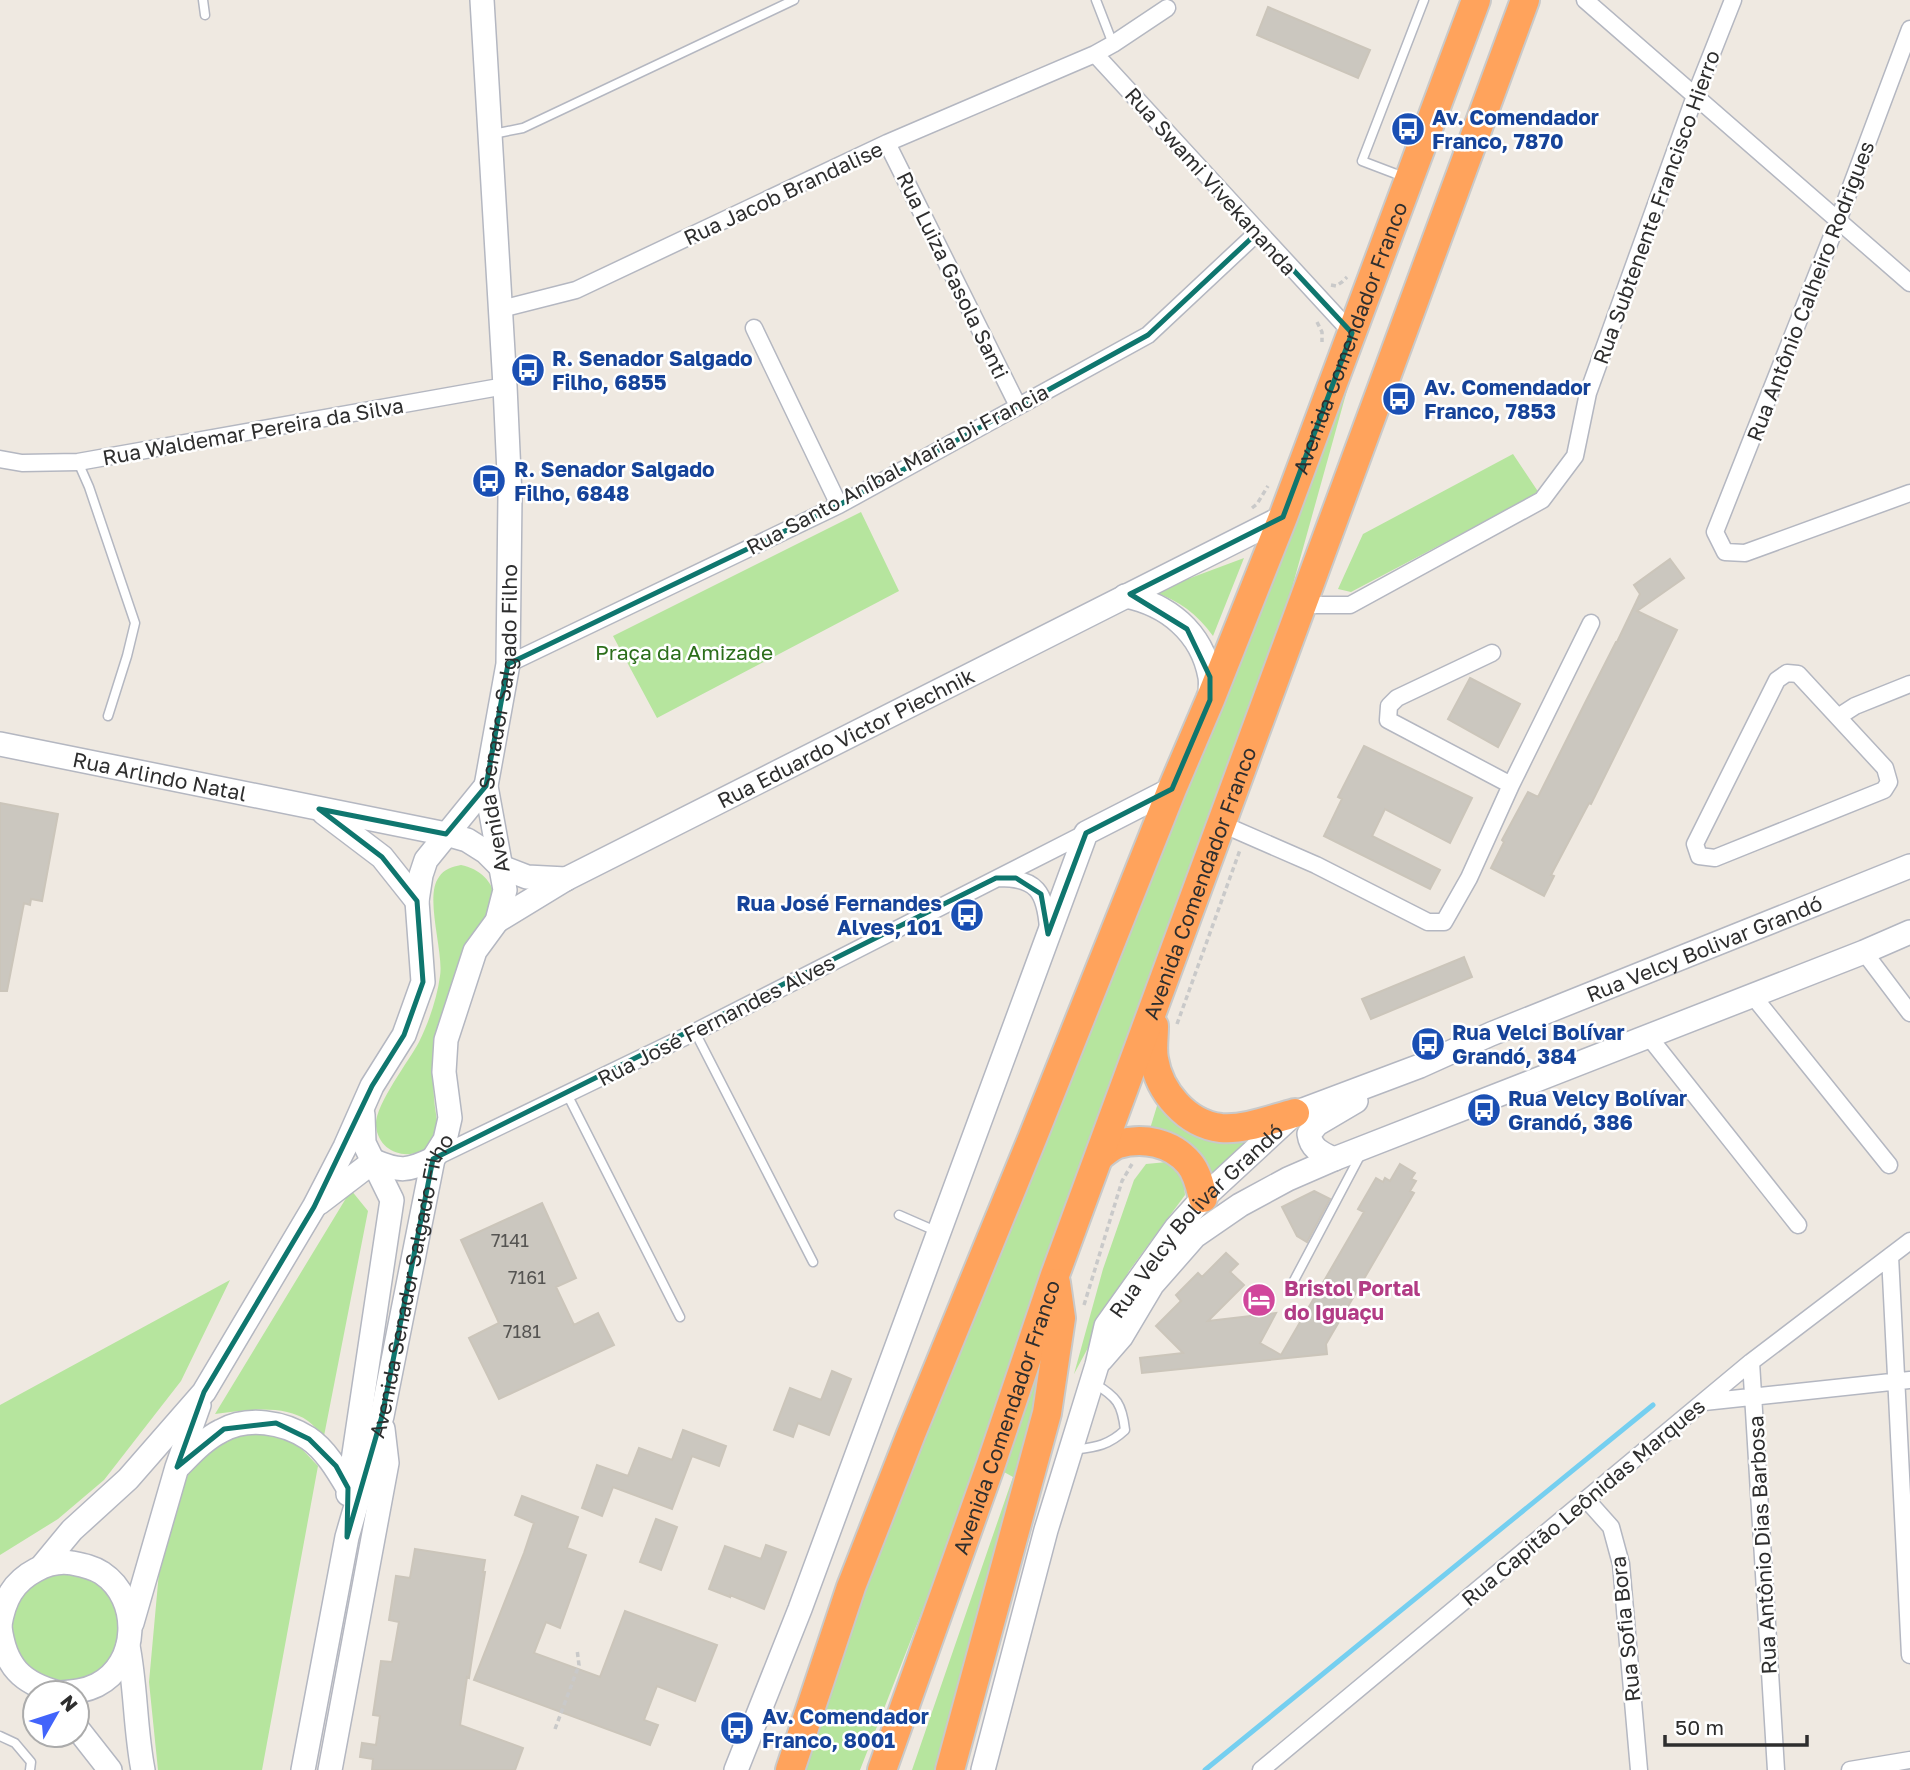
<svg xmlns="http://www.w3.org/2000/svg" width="1910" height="1770" font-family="'Golos Text',sans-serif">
<rect width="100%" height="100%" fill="#efe9e1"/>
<!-- green -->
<path fill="#b6e59e" d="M1356,358L1290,595L982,1458L860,1770H803L861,1592L918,1441L1183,799L1220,698Z
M1513,454L1539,493L1351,592L1338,589L1363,534Z
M861,512L899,591L657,718L613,636Z
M1244,558L1213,636C1197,614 1179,600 1153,592Z
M461,865C482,869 500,887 493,910C490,919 479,927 473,935C466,944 462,957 457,968C449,987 446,1010 441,1030C434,1057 431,1085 436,1114C437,1123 440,1131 435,1139C418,1164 379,1157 376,1126C374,1106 409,1061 419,1042C429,1022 437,998 440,976C444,952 424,896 439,877C444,869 452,867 461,865Z
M1160,1096L1261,1136L1210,1185L1149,1132Z
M1167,1162L1183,1175L1185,1195L1129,1271L1074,1374L1103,1269L1134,1180L1146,1164Z
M351,1190L368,1211L324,1436C319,1431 313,1425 308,1421C282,1403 243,1411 215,1414Z
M230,1280L181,1381L104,1480L58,1519L0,1555V1405Z
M1045,1372L940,1770H912L1013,1477L1004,1472L1038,1373Z
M246,1434L274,1435L299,1446L318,1466L262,1770H158L149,1682L161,1550L185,1476L211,1447L228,1439Z
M64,1570L99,1581L120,1608L118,1652L95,1678L61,1685L29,1672L10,1643L11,1610L31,1582Z"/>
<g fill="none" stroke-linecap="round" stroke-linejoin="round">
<!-- stream -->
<path stroke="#75cff0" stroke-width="5" d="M1205,1770L1653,1405"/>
</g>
<!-- building -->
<path fill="#cbc7bf" stroke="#cbc5ba" stroke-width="2" d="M1268,7L1370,50L1358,78L1257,35Z
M1670,559L1684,578L1637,611L1677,630L1591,804L1589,803L1551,875L1554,876L1544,896L1491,868L1504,842L1502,840L1528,792L1538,797L1586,701L1616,642H1617L1640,594L1634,585Z
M1470,678L1520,704L1498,747L1448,719Z
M1364,746L1472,798L1450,843L1385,809L1372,836L1440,870L1430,889L1324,836L1342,799L1338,797Z
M0,803L58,814L42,901L31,899L30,905L24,903L7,991H0Z
M1464,957L1472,977L1371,1019L1362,999Z
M1400,1164L1415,1173L1411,1179L1416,1181L1410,1191L1414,1193L1326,1344L1327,1354L1142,1373L1140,1358L1183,1353L1156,1326L1181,1301L1176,1295L1198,1273L1202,1277L1226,1253L1238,1264L1230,1272L1244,1285L1208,1321L1276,1313L1260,1343L1281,1355L1364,1212L1358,1209L1376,1178L1383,1182L1385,1178L1390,1181Z
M1314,1191L1330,1199L1307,1242L1297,1236L1282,1207Z
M542,1203L576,1278L556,1287L574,1325L598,1313L614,1345L499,1399L469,1338L499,1323L461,1240Z
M832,1371L851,1379L829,1435L798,1423L793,1437L774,1430L790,1388L821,1400Z
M683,1430L726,1446L719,1466L692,1456L672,1509L613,1487L602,1516L582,1508L597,1465L628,1476L639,1448L672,1460Z
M522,1496L578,1517L567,1548L586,1555L560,1628L546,1622L534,1653L600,1677L625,1611L717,1645L695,1701L657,1686L644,1720L658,1725L650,1745L474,1680L524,1553L534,1523L515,1515Z
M656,1519L677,1527L661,1570L640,1562Z
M766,1545L786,1552L764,1609L730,1595V1597L709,1589L725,1546L761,1559Z
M415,1549L485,1560L483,1572H485L469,1678L467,1677L460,1725L523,1748L515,1770H372L373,1759L360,1757L362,1743L376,1745L380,1716L373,1715L381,1661L392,1662L399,1622L389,1620L396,1576L410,1578Z"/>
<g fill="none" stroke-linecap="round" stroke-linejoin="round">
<!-- lane casing -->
<g stroke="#b4b7c1" stroke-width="11">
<path id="lane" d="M203,0L205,15
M1096,0L1113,44
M493,134L523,128L794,0
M1404,177L1362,161L1424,0
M78,462L89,487L135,623L127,656L108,716
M695,1032L813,1262
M567,1094L680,1317
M899,1215L938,1232
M1289,1290L1361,1154
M1073,1450C1095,1447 1108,1446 1125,1430C1122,1404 1117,1397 1095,1384
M0,1736L15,1743L31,1762L30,1770"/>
</g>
<!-- street casing -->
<g stroke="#b4b7c1" stroke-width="19">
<path id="street" d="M1585,0L1910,283
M1910,29L1838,221L1715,532L1725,552L1745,553L1910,493
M1095,54L1113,44L1167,8
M887,143L1018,406
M501,309L576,290L887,143L1095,54L1352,333
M754,328L839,505
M0,459L22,463L78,462L505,386
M1302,605H1350L1542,500L1575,456L1588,393L1695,96L1733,0
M1492,653L1397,698L1389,706L1388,720L1511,785
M508,664L839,505L1148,335L1258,232
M1787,673L1798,674L1885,768L1889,782L1884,790L1715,858L1699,856L1695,844L1777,680Z
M1838,717L1855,706L1910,684
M1222,824L1316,865L1428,922H1444L1469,878L1511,785L1591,623
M999,878C1037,878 1045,892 1048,928
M1864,952L1910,1013
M1753,996L1889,1165
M1649,1037L1798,1225
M434,1158L695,1032L1086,833
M1890,1256L1910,1655
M1751,1362L1776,1770
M1704,1402L1910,1380
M1586,1499L1611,1527L1621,1564L1639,1770
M1261,1770L1751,1362L1910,1241
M1850,1770L1910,1760"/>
</g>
<!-- secondary casing -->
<g stroke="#b4b7c1" stroke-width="26">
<g id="secondary">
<path d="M1125,596C1167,604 1202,632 1210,677C1211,683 1210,691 1210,698"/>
<path id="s1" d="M0,744L446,834L467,840L486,852L501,867L527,877L566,879"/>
<path d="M324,813L382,857L417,901"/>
<path id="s2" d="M497,921L566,879L1283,517"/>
<path d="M1334,1159C1321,1153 1311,1149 1309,1134L1317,1124L1356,1101"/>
<path d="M374,1161C400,1172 408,1171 433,1159"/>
<path d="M319,1203L374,1161"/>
<path d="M1101,1360L1121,1337L1152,1285L1195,1236L1240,1205L1288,1179L1334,1159L1864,952L1910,932"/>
<path d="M180,1465C193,1452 205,1439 221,1431C248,1416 283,1422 308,1438C325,1449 338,1471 348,1488"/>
<path d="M348,1494L392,1200L364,1143L363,1115"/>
<path d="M43,1565L72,1530L128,1479L204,1392L314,1207L345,1147L372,1086L404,1035L423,982L417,901L421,875L426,860L486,786"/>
<path d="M132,1623L177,1467L199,1405"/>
<path d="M0,1625C4,1600 13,1582 36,1570C47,1564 60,1561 72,1563C82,1565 93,1567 102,1573C141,1599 139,1664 97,1685C85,1691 73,1692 60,1693"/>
<path d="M0,1627C5,1666 21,1683 59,1693"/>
<path d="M128,1646C136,1687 135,1729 143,1770"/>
<path d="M77,1728L110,1770"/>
<path id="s3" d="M303,1770L347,1537L382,1416L433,1159L445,1140L450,1118L444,1072L446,1040L475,951L497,921L505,890L486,786L508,664L510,496L505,386L482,0"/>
<path d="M330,1770L387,1463L383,1429"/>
<path d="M736,1770L800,1609L1086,833L1172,789"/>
<path id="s4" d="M983,1770L1046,1530L1097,1365L1106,1326L1176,1228L1203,1198L1295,1113L1420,1066L1491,1034L1910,866"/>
</g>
</g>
<!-- highway casing -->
<g stroke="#c9c9c9" stroke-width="32">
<g id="highway">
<path d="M1154,1026C1154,1037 1152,1049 1154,1059C1159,1091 1186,1124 1221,1128C1245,1130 1272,1119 1295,1113"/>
<path d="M1100,1156C1105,1152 1112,1146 1118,1144C1143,1137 1171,1142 1189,1163C1197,1172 1200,1186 1203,1198"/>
<path id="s5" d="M790,1770L851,1587L911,1434L1032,1139L1172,789L1210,700L1283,517L1476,0"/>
<path id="s6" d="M882,1770L990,1467L1055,1275L1525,0"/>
<path d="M950,1770L1047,1413L1061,1318L1056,1283"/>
</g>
</g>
<!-- path -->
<path stroke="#c9c9c9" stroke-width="3.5" stroke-dasharray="5 3.5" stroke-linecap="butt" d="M1331,285L1336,286L1342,282L1347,277
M1317,322L1322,332V342
M1252,508L1257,504L1268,486
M1177,1024L1240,850
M1084,1305L1122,1181L1132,1164
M555,1729L579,1665L577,1649"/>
<!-- lane -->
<use href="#lane" stroke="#fff" stroke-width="8"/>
<!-- street -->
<use href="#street" stroke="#fff" stroke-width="16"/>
<!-- secondary -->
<use href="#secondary" stroke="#fff" stroke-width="23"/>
<!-- highway -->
<use href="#highway" stroke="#ffa35c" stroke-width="28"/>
</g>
<!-- marked area -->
<path fill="none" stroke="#0f766e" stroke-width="5" stroke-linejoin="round" d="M1258,232L1352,333L1283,517L1130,594L1187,629L1210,677V700L1172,789L1086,833L1048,934L1041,894L1016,878H996L433,1159L382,1416L347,1537L348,1488L336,1466L309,1439L276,1423L224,1429L177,1467L204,1392L314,1207L372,1086L404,1035L423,982L417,901L382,857L319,809L446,834L486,786L508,664L839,505L1148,335Z"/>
<!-- icons -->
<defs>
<g id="bus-disc" transform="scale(1.75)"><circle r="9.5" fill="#1a4fb4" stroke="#fff"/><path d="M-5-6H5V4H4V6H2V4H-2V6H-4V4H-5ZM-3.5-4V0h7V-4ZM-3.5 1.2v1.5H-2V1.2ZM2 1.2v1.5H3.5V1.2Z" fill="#fff"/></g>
<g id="hotel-disc" transform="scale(1.75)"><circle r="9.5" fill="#d1479c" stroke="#fff"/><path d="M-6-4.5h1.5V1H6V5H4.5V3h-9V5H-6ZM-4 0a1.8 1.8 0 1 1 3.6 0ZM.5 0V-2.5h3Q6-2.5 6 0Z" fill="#fff"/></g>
</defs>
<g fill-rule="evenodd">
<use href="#bus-disc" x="1408" y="129"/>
<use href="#bus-disc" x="528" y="370"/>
<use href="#bus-disc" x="1399" y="399"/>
<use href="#bus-disc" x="489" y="481"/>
<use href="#bus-disc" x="967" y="915"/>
<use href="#bus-disc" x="1428" y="1044"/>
<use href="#bus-disc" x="1484" y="1110"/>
<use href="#hotel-disc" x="1259" y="1300"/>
<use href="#bus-disc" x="737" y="1728"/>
</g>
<g text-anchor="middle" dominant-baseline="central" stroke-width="5" stroke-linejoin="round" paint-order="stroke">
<!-- number labels -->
<g font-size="18" fill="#555452">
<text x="510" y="1240">7141</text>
<text x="527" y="1277">7161</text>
<text x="522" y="1331">7181</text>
</g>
<!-- transit labels -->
<g font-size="21" font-weight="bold" fill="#164399" stroke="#fff" text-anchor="start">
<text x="1432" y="117">Av. Comendador<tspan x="1432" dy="24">Franco, 7870</tspan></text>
<text x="552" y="358">R. Senador Salgado<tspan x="552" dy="24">Filho, 6855</tspan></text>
<text x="1424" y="387">Av. Comendador<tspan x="1424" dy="24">Franco, 7853</tspan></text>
<text x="514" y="469">R. Senador Salgado<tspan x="514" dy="24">Filho, 6848</tspan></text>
<text x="942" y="903" text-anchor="end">Rua José Fernandes<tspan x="942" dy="24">Alves, 101</tspan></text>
<text x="1452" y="1032">Rua Velci Bolívar<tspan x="1452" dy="24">Grandó, 384</tspan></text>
<text x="1508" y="1098">Rua Velcy Bolívar<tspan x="1508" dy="24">Grandó, 386</tspan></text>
<text x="762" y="1716">Av. Comendador<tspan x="762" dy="24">Franco, 8001</tspan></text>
</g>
<!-- street labels -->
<g font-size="21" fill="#2e2e2e" stroke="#fff">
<text transform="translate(1211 181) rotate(48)">Rua Swami Vivekananda</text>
<text transform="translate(783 193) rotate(-25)">Rua Jacob Brandalise</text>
<text transform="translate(1656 207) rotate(-70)">Rua Subtenente Francisco Hierro</text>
<text transform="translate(953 275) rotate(64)">Rua Luiza Gasola Santi</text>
<text transform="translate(1810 291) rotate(-69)">Rua Antônio Calheiro Rodrigues</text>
<text stroke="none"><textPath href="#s5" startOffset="1538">Avenida Comendador Franco</textPath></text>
<text transform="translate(253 431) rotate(-10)">Rua Waldemar Pereira da Silva</text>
<text transform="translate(897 469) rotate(-28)">Rua Santo Aníbal Maria Di Francia</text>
<text stroke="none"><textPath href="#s3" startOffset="1085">Avenida Senador Salgado Filho</textPath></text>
<text stroke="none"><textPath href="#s2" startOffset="394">Rua Eduardo Victor Piechnik</textPath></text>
<text stroke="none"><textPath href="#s1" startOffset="163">Rua Arlindo Natal</textPath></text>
<text stroke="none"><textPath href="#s6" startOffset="942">Avenida Comendador Franco</textPath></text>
<text stroke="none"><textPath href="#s4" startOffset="1188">Rua Velcy Bolivar Grandó</textPath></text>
<text transform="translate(716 1020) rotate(-27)">Rua José Fernandes Alves</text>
<text stroke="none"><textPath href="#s4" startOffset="600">Rua Velcy Bolivar Grandó</textPath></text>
<text stroke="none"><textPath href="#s3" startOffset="497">Avenida Senador Salgado Filho</textPath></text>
<text stroke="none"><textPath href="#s6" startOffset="374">Avenida Comendador Franco</textPath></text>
<text transform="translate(1583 1502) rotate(-40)">Rua Capitão Leônidas Marques</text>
<text transform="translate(1762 1545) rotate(-93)">Rua Antônio Dias Barbosa</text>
<text transform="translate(1625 1629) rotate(-96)">Rua Sofia Bora</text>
</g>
<!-- park labels -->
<g font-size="21" fill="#2c6e1b" stroke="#fff">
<text x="684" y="652">Praça da Amizade</text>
</g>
<!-- hotel labels -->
<g font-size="21" font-weight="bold" fill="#b23c85" stroke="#fff" text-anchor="start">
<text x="1284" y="1288">Bristol Portal<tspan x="1284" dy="24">do Iguaçu</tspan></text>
</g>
</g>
<!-- north arrow -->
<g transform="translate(56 1714) rotate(51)"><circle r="33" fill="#ffffff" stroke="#ababab" stroke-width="2"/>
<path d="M0-5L12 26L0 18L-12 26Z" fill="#4264fb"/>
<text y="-10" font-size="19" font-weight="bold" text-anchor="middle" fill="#2e2e2e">N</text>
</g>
<!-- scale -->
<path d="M1665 1735v10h142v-10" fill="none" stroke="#2e2e2e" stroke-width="3.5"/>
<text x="1675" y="1735" font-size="21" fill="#2e2e2e" stroke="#ffffff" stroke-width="5" paint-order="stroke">50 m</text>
</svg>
